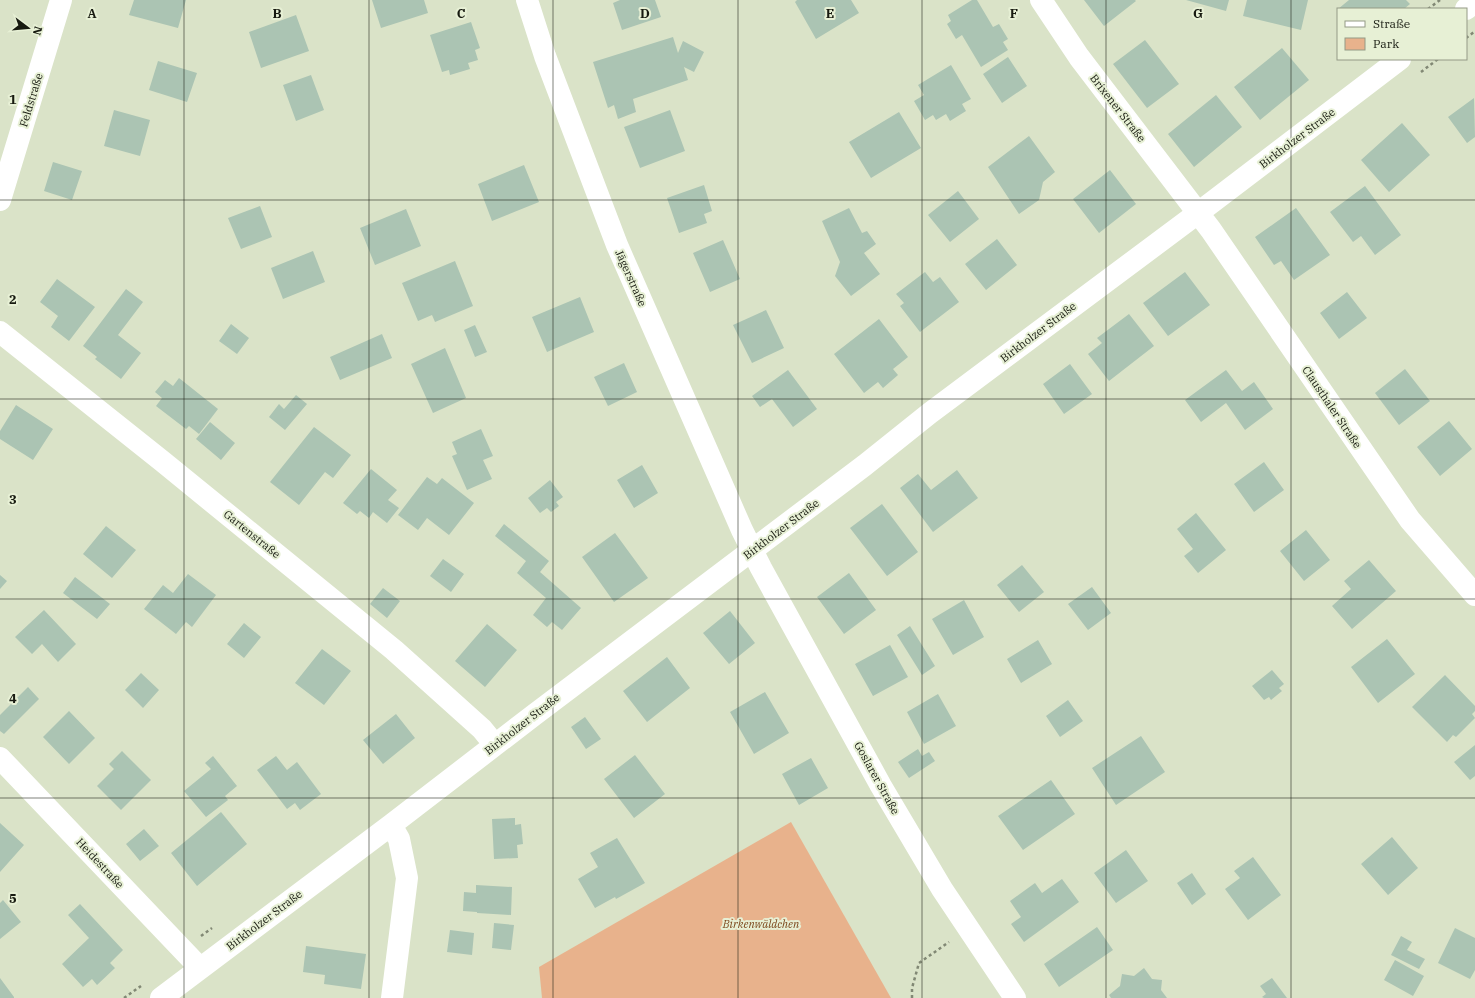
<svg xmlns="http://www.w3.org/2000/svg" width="1475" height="998" font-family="'IBM Plex Serif',serif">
<rect width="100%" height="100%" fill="#dae3c8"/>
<!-- green -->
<path fill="#e8b28c" d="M791,822L891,998H542L539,967Z"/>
<!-- building -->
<path fill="#abc4b3" d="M134,0H186L178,28L129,15Z
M372,0H424L428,13L381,28Z
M620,0H655L661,17L622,30L613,3Z
M797,0H851L859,13L816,39L795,2Z
M972,0H977L993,27L999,24L1008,39L1003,42L1008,50L981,67L962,35L956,39L947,24L951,21L948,15Z
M1084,0H1135L1136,1L1104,26Z
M1186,0H1229L1226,11Z
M1247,0H1308L1301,30L1243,16Z
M1349,0H1406L1410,4L1404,9H1338Z
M296,15L309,51L261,68L249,32Z
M471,22L480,48L475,50L478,60L468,63L470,69L450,75L449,70L442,72L430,35Z
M673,37L678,53L683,41L704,52L694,72L684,67L688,80L633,99L636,112L618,119L614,105L608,108L593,62Z
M1145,40L1179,84L1147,108L1113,64Z
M1282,48L1309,80L1260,120L1234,87Z
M1008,57L1027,86L1002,103L983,74Z
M158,61L197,73L187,102L149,90Z
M951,65L971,99L962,104L966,111L950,121L946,114L936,120L933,115L925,120L914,101L924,95L918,85Z
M311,75L324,110L296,121L283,85Z
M1216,95L1242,127L1194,167L1168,134Z
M1474,98L1475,137L1467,143L1448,117Z
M114,110L150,120L140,156L104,146Z
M670,110L685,151L640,168L624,127Z
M899,112L921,148L871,178L849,142Z
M1402,123L1430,155L1389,192L1361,160Z
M1029,136L1055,172L1043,182L1039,200L1019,214L988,167Z
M53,162L82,171L72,200L44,191Z
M524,165L539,202L492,221L478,184Z
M1110,170L1136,204L1099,233L1073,199Z
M704,185L712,211L704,214L707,223L679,233L667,198Z
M1365,186L1401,235L1375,255L1361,236L1353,242L1330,212Z
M958,191L979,219L950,242L928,215Z
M260,206L272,237L241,249L228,218Z
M849,208L862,233L867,231L876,244L864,253L880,274L851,296L835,276L840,262L822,221Z
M1296,208L1330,255L1294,280L1281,261L1274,265L1255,237Z
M406,209L421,246L375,265L360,228Z
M997,239L1017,265L986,290L965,264Z
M723,240L740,279L710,292L693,253Z
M313,251L325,282L283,299L271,268Z
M455,261L473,306L435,322L432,315L418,321L402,283Z
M925,272L933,282L940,277L959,302L920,332L900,306L904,303L896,294Z
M1185,272L1210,305L1168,336L1143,303Z
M57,279L95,307L69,341L51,327L58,316L40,302Z
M126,289L143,302L118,335L141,353L121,379L95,359L97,357L83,346Z
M1347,292L1367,318L1339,339L1320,313Z
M580,297L594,332L547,352L532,317Z
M766,310L784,348L752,363L733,325Z
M1129,314L1154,346L1109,381L1088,354L1102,343L1097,338Z
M879,319L908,357L893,369L898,375L883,388L878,382L864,393L834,354Z
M231,324L249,338L237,354L219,341Z
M475,325L487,352L475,357L464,330Z
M382,334L392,358L340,380L330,357Z
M445,348L466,398L433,413L411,364Z
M624,363L637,392L608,406L594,377Z
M1070,364L1092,394L1064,414L1043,384Z
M1405,369L1430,401L1399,425L1375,393Z
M788,370L817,409L793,427L772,399L760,407L752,396Z
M1226,370L1242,391L1254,382L1273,409L1245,430L1226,403L1201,422L1185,400Z
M179,378L218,409L199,434L189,426L186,429L156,406L162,398L155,392L165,380L173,386Z
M296,395L307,404L285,430L269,417L279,404L284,409Z
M16,405L53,429L33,460L0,439V431Z
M1449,421L1472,449L1440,476L1417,447Z
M210,422L235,443L221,460L196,439Z
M314,427L351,455L333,478L325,472L299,505L270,482Z
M481,429L493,456L483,460L492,479L467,490L452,456L457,454L452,442Z
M1264,462L1284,490L1254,512L1234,484Z
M642,465L658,493L634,508L617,480Z
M371,469L397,490L388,500L399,508L387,523L373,512L369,518L360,511L357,514L343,503Z
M957,470L978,498L933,532L900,488L918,474L931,490Z
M427,477L437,484L442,478L474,503L449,535L427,518L418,530L398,515Z
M550,480L563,497L556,502L559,506L551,512L547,508L540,513L528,498Z
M882,504L918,552L887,576L850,528Z
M1196,513L1226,550L1198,573L1184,556L1193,549L1177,529Z
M504,524L549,561L540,572L581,608L562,630L552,622L547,627L533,615L546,598L517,573L526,561L495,536Z
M106,526L136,550L112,578L83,554Z
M1306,530L1330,560L1304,581L1280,551Z
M615,533L648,578L614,602L582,557Z
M443,559L464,574L451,592L430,576Z
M1369,560L1396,591L1352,629L1332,606L1351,589L1344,581Z
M1022,565L1044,592L1019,612L997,585Z
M849,573L876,610L844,634L817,597Z
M188,574L216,595L192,627L186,622L176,634L144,609L163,585L173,593Z
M0,575L7,581L0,589Z
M75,577L110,604L97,619L63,593Z
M1092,587L1111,613L1088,630L1068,604Z
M383,588L400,601L387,618L370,604Z
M964,600L984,637L953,655L932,619Z
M44,610L76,644L58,662L42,644L32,654L15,637Z
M730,611L755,643L729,664L703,633Z
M244,623L261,637L244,658L227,644Z
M487,624L517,650L485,687L455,661Z
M910,626L935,666L922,675L897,635Z
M1387,639L1415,674L1378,703L1351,667Z
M1038,640L1052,664L1021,683L1007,659Z
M890,645L908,677L873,696L855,664Z
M322,649L351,671L324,705L295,683Z
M667,657L690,688L647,722L623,691Z
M1272,670L1284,684L1279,688L1282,691L1271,700L1269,697L1264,700L1252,686Z
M141,673L159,690L143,708L125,690Z
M1445,675L1475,706V711L1472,714L1475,718L1456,737L1453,735L1447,742L1412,707Z
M28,687L39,699L4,734L0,731V715Z
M765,692L789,733L754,754L730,712Z
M938,694L956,726L924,744L907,712Z
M1068,700L1083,721L1060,737L1046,716Z
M69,711L95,738L69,764L43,737Z
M396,714L415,738L383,764L363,740Z
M585,717L601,739L586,749L571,727Z
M1141,736L1165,772L1116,805L1092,768Z
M1475,745V776L1470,780L1454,762Z
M918,749L922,756L929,752L935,761L909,778L898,762Z
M122,751L151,780L121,810L97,786L114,769L109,764Z
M635,755L665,794L634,818L604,779Z
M213,756L237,786L225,796L228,800L206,817L184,791L211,769L205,763Z
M276,756L287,770L297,762L321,794L300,810L295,803L287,809L257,770Z
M811,758L828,788L799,805L782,774Z
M1051,780L1075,814L1023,850L998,816Z
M221,812L247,844L197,886L171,853Z
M515,818V825L521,824L523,844L517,845L518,858L494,859L492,819Z
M0,823L24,845L0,872Z
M144,829L159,846L140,861L126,844Z
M1392,837L1418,868L1388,895L1361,864Z
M617,838L645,883L616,899L615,897L595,908L578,879L598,867L590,853Z
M1126,850L1148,881L1116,903L1094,873Z
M1253,857L1281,895L1248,920L1225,889L1240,878L1234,871Z
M1192,873L1206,894L1192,905L1177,883Z
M1062,879L1079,902L1024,942L1011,924L1021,917L1010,901L1035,883L1042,893Z
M476,885L512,887L511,915L477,913V912L463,911L464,892L476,893Z
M3,900L21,922L0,939V903Z
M80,904L123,950L110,963L115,968L97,985L92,979L83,987L62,964L89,938L68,915Z
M494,923L514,925L511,950L492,948Z
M1097,927L1113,950L1059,987L1044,964Z
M1455,928L1475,938V970L1470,979L1438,963Z
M450,930L474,933L472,955L447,952Z
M1401,936L1412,942L1407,950L1425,959L1419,969L1391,955Z
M306,946L366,954L361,989L324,984L325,975L303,972Z
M1395,960L1424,976L1413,996L1384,980Z
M1144,968L1152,979L1162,980L1161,990L1167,998H1111L1109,995L1120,986L1122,974L1134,976Z
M0,978L14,997V998H0Z
M1272,978L1287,998H1264L1262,997L1266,994L1260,986Z"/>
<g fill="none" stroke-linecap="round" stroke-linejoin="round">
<!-- path -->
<path stroke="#818874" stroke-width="2.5" stroke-dasharray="3 3" stroke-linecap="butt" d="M1428,9L1440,0
M1466,38L1474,32
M1421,72L1438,59
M201,936L212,928
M124,998L141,986
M912,998V988L919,963L949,942"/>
<!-- minor -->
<path stroke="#fff" stroke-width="22" d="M527,0L545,56L617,245L742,530L761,568L881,786L942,889L1015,998
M1041,0L1079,57L1211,230L1410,520L1475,595
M1466,9L1475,2
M0,200L61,0
M0,332L162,461L394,650L482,729L495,745
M0,758L200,968
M391,825L399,839L407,878L392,998
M161,998L391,825L534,715L865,465L930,413L1198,213L1400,59"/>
</g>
<!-- grid -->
<path fill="none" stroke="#171a10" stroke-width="1" stroke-opacity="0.55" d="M184,0V998M369,0V998M553,0V998M738,0V998M922,0V998M1106,0V998M1291,0V998M0,200H1475M0,399H1475M0,599H1475M0,798H1475"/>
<g text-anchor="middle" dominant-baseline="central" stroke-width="4" stroke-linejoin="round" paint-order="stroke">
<!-- street labels -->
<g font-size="11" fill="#171a10" stroke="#e7f0d5">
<text transform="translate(31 100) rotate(-73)">Feldstraße</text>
<text transform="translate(1118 108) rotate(52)">Brixener Straße</text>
<text transform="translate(1297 138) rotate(-37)">Birkholzer Straße</text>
<text transform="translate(631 278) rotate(66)">Jägerstraße</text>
<text transform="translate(1038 332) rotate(-37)">Birkholzer Straße</text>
<text transform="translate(1332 407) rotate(56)">Clausthaler Straße</text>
<text transform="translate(781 529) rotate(-37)">Birkholzer Straße</text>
<text transform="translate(252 534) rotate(39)">Gartenstraße</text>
<text transform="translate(522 724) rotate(-38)">Birkholzer Straße</text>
<text transform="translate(877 778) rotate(61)">Goslarer Straße</text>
<text transform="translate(100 863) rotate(47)">Heidestraße</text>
<text transform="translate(264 920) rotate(-37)">Birkholzer Straße</text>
</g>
<!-- park labels -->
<g font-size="11" font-style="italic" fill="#7d471c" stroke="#e7f0d5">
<text x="761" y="924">Birkenwäldchen</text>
</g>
</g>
<g font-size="13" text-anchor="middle" font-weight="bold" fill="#171a10" stroke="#e7f0d5" stroke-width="4" stroke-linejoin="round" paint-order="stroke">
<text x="92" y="18">A</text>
<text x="277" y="18">B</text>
<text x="461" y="18">C</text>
<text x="645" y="18">D</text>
<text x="830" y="18">E</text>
<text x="1014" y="18">F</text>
<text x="1198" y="18">G</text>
<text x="13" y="104">1</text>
<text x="13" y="304">2</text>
<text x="13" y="504">3</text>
<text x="13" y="703">4</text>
<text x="13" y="903">5</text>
</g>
<!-- legend -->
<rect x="1337" y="8" width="130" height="52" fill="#e7f0d5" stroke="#949a86"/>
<rect x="1345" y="21" width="20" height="6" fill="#ffffff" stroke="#949a86"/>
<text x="1373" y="28" font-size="12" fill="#171a10">Straße</text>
<rect x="1345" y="38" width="20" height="12" fill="#e8b28c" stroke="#949a86"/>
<text x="1373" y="48" font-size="12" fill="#171a10">Park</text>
<!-- north arrow -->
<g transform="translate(28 28) rotate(106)" stroke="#e7f0d5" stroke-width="3" paint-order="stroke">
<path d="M0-3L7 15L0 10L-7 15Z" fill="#171a10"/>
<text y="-6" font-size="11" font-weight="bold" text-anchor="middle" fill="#171a10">N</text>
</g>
</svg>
